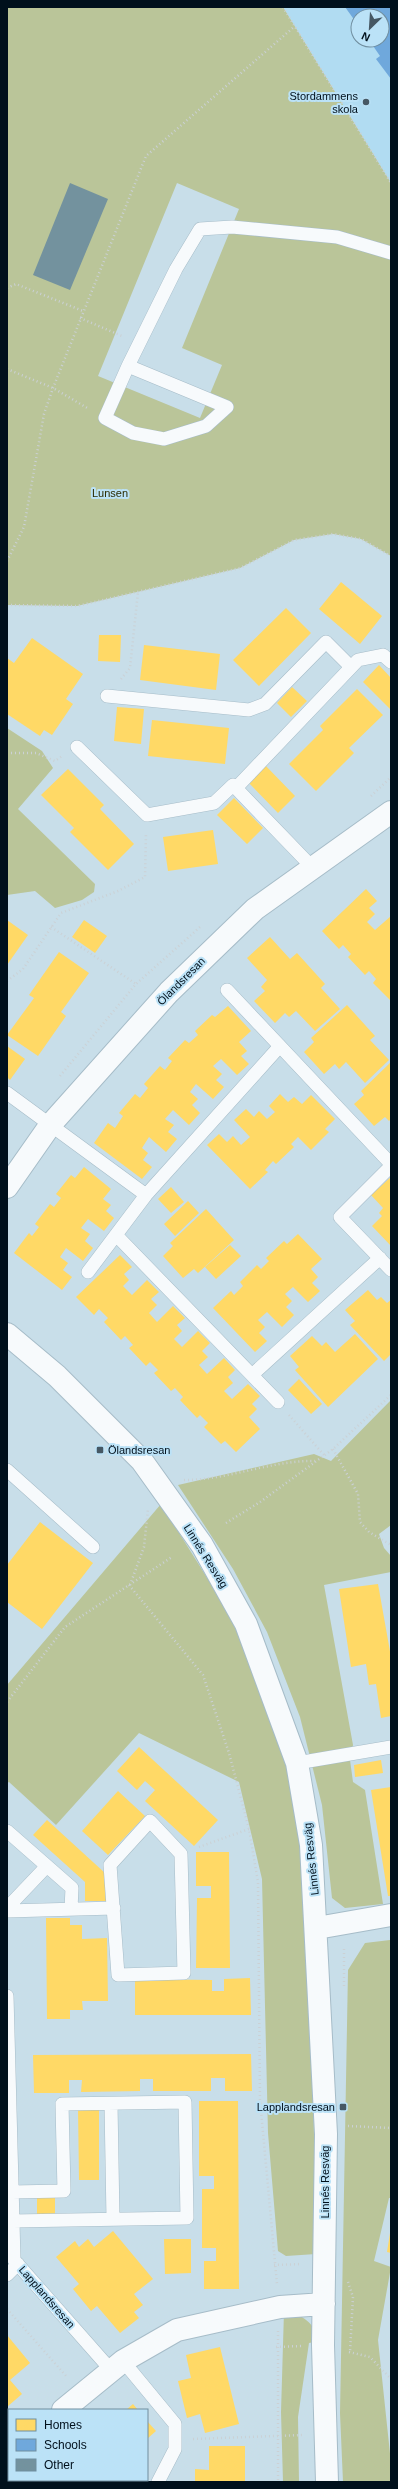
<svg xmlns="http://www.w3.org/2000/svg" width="398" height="2489" font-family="Helvetica,sans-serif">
<rect width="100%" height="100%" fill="#c8dee9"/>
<!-- built -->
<path fill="#b1dcf2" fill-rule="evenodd" d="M283,7H391V183L379,164ZM358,16H382V40H358Z"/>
<!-- green -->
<path fill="#bac599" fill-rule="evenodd" d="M7,7H283L391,183V556L361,539L333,534L294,540L240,568L77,606L7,605ZM177,183L239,209L182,348L222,365L200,418L98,376Z
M7,728L42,751L53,768L18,809L95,884L94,892L82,900L55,908L35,891L7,895Z
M391,1400V1525L379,1534L384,1548L391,1556V1572L324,1585L353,1745L350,1760L353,1782L365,1790L383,1904L345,1908L332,1898L322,1805L300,1717L267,1632L233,1569L178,1485L314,1454L331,1461Z
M161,1504L226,1608L256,1673L279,1737L296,1799L311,1963L316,2254L286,2256L278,2251L268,2133L262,1879L239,1782L139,1733L56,1825L9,1782L7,1783V1685Z
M390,1940L391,2198H389L374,2261L391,2267L378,2340L391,2463V2482H343L340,2413L348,1970L365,1943Z
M284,2311C303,2315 314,2322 319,2341L309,2343L298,2417L299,2482H283L281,2412Z"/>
<!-- homes -->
<path fill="#ffd966" d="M341,582L382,616L360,644L319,609Z
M286,608L311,633L259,686L233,660Z
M99,635H121L120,662L98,661Z
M32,638L83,674L66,699L73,704L52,735L44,730L40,736L7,714V658L14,663Z
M144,645L220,654L216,690L140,680Z
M379,665L391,678V710L363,682Z
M292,687L307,701L291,717L277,703Z
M357,689L383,715L349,748L354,753L316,791L289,764L323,730L320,726Z
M117,707L144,709L141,744L114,741Z
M152,720L229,728L225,764L148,756Z
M265,765L295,796L278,813L248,782Z
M68,769L104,805L100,809L134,844L108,870L70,832L74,828L41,795Z
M234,798L263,828L247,844L217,815Z
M213,830L218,864L168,871L163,837Z
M366,889L377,901L369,908L375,914L367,922L375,930L391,916V1001L373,983L376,979L369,971L365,975L348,957L351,954L343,945L339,949L322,931Z
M7,920L28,935L7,965Z
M84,920L107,936L95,953L72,937Z
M270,937L290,959L297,953L325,984L321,988L340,1009L315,1031L296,1011L289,1017L285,1013L275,1023L254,1001L265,991L261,987L267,980L247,958Z
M59,952L89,973L61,1012L66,1016L38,1056L7,1035L34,998L29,995Z
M347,1005L375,1036L370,1040L389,1060L365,1083L346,1062L339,1069L335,1064L324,1074L304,1052L314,1042L311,1038Z
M228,1006L251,1031L239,1042L247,1051L241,1056L249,1064L237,1075L221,1059L213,1066L222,1074L216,1080L224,1087L213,1099L196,1084L190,1092L198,1099L192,1105L200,1113L189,1125L173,1110L165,1119L174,1125L168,1132L177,1139L166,1152L149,1137L142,1148L148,1153L143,1160L152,1167L142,1179L94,1143L108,1123L115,1128L123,1116L119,1113L135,1094L140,1098L148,1088L144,1084L160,1066L165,1070L172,1061L168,1058L185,1040L189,1043L198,1035L195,1031L212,1015L215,1017Z
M7,1046L25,1059L10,1080L7,1077Z
M391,1062V1119L389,1121L385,1117L374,1126L354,1104L364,1095L361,1091Z
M280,1094L288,1102L294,1097L302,1104L311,1095L335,1119L325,1129L329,1132L311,1150L298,1137L291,1144L294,1147L276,1164L273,1161L265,1170L268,1172L250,1189L207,1145L219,1134L227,1142L233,1136L241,1145L250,1137L234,1120L246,1109L254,1117L259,1111L267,1119L275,1112L269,1106Z
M84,1167L111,1189L103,1199L111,1205L106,1211L114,1218L104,1231L88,1219L81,1228L90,1234L85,1241L93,1248L83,1261L66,1248L60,1257L68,1263L63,1270L72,1277L62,1290L14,1253L29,1233L32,1236L39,1227L35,1224L50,1204L54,1207L61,1198L56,1194L71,1175L75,1178Z
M391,1177V1246L372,1226L382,1216L379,1213L383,1208L371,1195Z
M171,1187L184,1202L171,1213L158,1199Z
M188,1201L199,1213L175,1236L164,1224Z
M206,1209L234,1240L198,1273L194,1269L183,1278L163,1256L173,1246L170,1243Z
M298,1234L322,1259L311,1269L318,1277L312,1283L320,1291L308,1302L293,1287L285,1294L292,1301L286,1307L294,1315L282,1327L267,1312L258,1320L265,1327L259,1333L267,1341L255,1352L213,1308L231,1291L234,1295L243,1286L240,1282L257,1265L261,1269L269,1261L266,1258L284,1241L287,1244Z
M230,1245L241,1256L216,1279L205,1267Z
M120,1255L132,1267L124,1274L129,1280L123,1286L132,1295L147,1280L159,1292L151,1299L157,1305L149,1313L157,1322L173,1306L185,1318L177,1325L182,1331L174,1339L182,1347L198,1331L210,1343L202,1351L208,1357L199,1365L207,1374L224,1358L235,1370L228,1377L233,1383L224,1391L232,1399L248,1384L260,1396L252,1404L257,1409L249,1417L260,1429L236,1452L225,1441L221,1444L204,1427L208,1423L200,1415L197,1418L180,1400L183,1397L175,1388L171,1391L154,1373L158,1370L150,1362L146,1366L129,1348L133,1345L125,1336L121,1340L104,1322L108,1318L99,1309L94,1315L76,1297Z
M368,1290L377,1300L381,1297L387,1303L391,1300V1354L384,1361L350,1325L355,1321L345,1310Z
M355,1334L378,1359L328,1407L295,1370L299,1367L290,1356L312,1336L322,1346L326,1342L335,1352Z
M299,1379L322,1404L311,1414L288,1390Z
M40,1522L93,1563L42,1629L7,1602V1565Z
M378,1584L391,1657V1716L381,1718L376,1684L369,1685L366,1664L351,1667L339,1589Z
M139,1747L218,1820L194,1846L145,1801L155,1790L145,1781L137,1790L117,1771Z
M381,1760L383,1773L355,1777L354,1765Z
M391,1787V1896H388L371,1790Z
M118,1791L145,1816L108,1855L82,1831Z
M47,1820L105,1873L106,1901H85V1882L33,1835Z
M196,1852H229L230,1968H196L197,1898H211V1886H196Z
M46,1918H70V1925H82V1939L107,1938L108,2001H82L83,2010H70V2019H47Z
M250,1978L251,2015H135V1979L212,1980V1991H224V1979Z
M251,2054L252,2091H225V2078H211V2091H153V2079H140V2091L81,2092L82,2080H69V2093H34L33,2055Z
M199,2101H238L239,2289H204V2261H216V2248H202V2189H214V2176H199Z
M78,2108H99V2180H79Z
M37,2197H55V2215H37Z
M113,2231L153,2279L134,2294L143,2305L134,2312L139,2318L120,2333L97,2306L91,2311L73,2289L79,2284L56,2257L75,2241L79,2247L88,2239L94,2247Z
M390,2233H391V2253L387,2252Z
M164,2239H191V2273L165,2274Z
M7,2335L30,2363L10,2380L22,2394L7,2407Z
M220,2347L239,2424L205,2433L200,2414L187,2418L178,2381L191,2378L186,2355Z
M133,2404L138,2410H126Z
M147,2421L156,2431L147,2439Z
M209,2446H245V2482H195V2469L209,2470Z
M23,2480H80L82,2482H21Z"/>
<!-- schools -->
<path fill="#6fa8dc" d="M345,7H391V79L376,59L380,56L369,40H382V16H358V25Z"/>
<!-- building -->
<path fill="#73929e" d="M70,183L108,199L70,290L33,275Z"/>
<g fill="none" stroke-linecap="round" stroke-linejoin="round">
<!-- lane casing -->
<g stroke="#a6bcc8" stroke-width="14">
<path id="lane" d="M128,366L176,269L200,229L232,227L337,237L391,253
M128,366L227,407L206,426L164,439L133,433L105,418Z
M107,696L249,710L265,704L326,642L351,667
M77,747L147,815L214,803L233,785L313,868
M236,788L358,660L383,655L391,662
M227,990L391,1164
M7,1093L146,1195L88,1272
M391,1166L340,1217L391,1270
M146,1195L280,1046
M116,1235L278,1402
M252,1375L380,1258
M7,1470L93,1547
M297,1763L391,1747
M150,1821L181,1854L184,1973L118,1975L110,1865Z
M7,1831L72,1888L71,1909
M7,1908L46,1867
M7,1911L114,1908
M7,1996L14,2260L111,2370
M111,2104L113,2219
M12,2192L64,2191L62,2104L185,2102L187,2218L13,2221
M7,2275L18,2264
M123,2361L175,2424V2449L158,2482"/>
</g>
<!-- street casing -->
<g stroke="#a6bcc8" stroke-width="24">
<path id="street" d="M7,1187L51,1124L169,992L255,909L391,812
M7,1334L57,1376L142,1461L202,1545L246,1624L297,1763L311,1845L326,2134L323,2345L327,2482
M317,1928L391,1915
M63,2410L123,2361L177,2330L280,2307L324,2304
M7,2456L9,2454"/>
</g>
<!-- path -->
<path stroke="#cbd1d5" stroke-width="2.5" stroke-dasharray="1 3" stroke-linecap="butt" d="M283,7L391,183
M7,288L16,284L83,311
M80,318L122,336
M7,369L53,388L89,409
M7,561L24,527L44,414L53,388L146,156L295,26
M7,605L77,606L240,568L294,540L333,534L361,539L391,556
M121,679L130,668L138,592
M7,753H36L55,761L62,756
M371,796L391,777
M51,927L136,984
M7,981L23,969L61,913L118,891L145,877L146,833
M60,1076L136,984L200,927
M289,1415L324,1455
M333,1449L358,1494L360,1522L369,1532L391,1545
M184,1480C229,1480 271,1460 315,1461
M226,1523L260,1502L333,1449L391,1395
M129,1585L203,1675L229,1753L249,1829L258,1882L260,2100L277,2284
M130,1585L144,1547L148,1509
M7,1702L65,1627L172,1557
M199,1847L249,1829
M344,1986V1947
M348,2126L391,2128
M274,2265L302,2264
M348,2282L353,2297L350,2352
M7,2309L67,2377
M278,2331V2482
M276,2347L301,2346
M349,2352L370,2357L391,2379
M193,2439L302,2435"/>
<!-- lane -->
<use href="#lane" stroke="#f7fafc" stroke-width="13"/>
<!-- street -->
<use href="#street" stroke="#f7fafc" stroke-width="22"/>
</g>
<!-- markers -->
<g fill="#465864" stroke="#bbe2f7" stroke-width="1.5">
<circle cx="366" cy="102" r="4"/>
<rect x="96" y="1446" width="8" height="8" rx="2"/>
<rect x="339" y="2103" width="8" height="8" rx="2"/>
</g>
<g text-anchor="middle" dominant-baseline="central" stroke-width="4" stroke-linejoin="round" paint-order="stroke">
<!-- poi labels -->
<g font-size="11" fill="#00101c" stroke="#bbe2f7" text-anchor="end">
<text x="358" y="96">Stordammens<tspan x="358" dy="13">skola</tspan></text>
<text x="108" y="1450" text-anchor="start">Ölandsresan</text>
<text x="335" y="2107">Lapplandsresan</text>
</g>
<!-- park labels -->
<g font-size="11" fill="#2b2b00" stroke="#bbe2f7">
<text x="110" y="493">Lunsen</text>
</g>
<!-- street labels -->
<g font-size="11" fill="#00101c" stroke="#bbe2f7">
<text transform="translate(181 981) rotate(-45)">Ölandsresan</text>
<text transform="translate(206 1556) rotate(58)">Linnés Resväg</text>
<text transform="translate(311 1859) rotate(-96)">Linnés Resväg</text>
<text transform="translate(325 2182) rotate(-90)">Linnés Resväg</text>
<text transform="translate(47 2297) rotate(49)">Lapplandsresan</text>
</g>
</g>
<!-- border -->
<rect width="398" height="2489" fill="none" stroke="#00101c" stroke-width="16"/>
<!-- legend -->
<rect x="8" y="2409" width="140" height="72" fill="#bbe2f7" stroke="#708e9f"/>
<rect x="16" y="2419" width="20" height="12" fill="#ffd966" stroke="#708e9f"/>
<text x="44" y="2429" font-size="12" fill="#00101c">Homes</text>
<rect x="16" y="2439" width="20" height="12" fill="#6fa8dc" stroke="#708e9f"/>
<text x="44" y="2449" font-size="12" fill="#00101c">Schools</text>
<rect x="16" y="2459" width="20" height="12" fill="#73929e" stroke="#708e9f"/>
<text x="44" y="2469" font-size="12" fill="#00101c">Other</text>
<!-- north arrow -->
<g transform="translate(370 28) rotate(205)"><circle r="19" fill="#bbe2f7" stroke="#708e9f"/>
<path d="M0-3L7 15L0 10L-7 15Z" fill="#465864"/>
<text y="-6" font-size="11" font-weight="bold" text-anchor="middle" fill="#00101c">N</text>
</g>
</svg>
